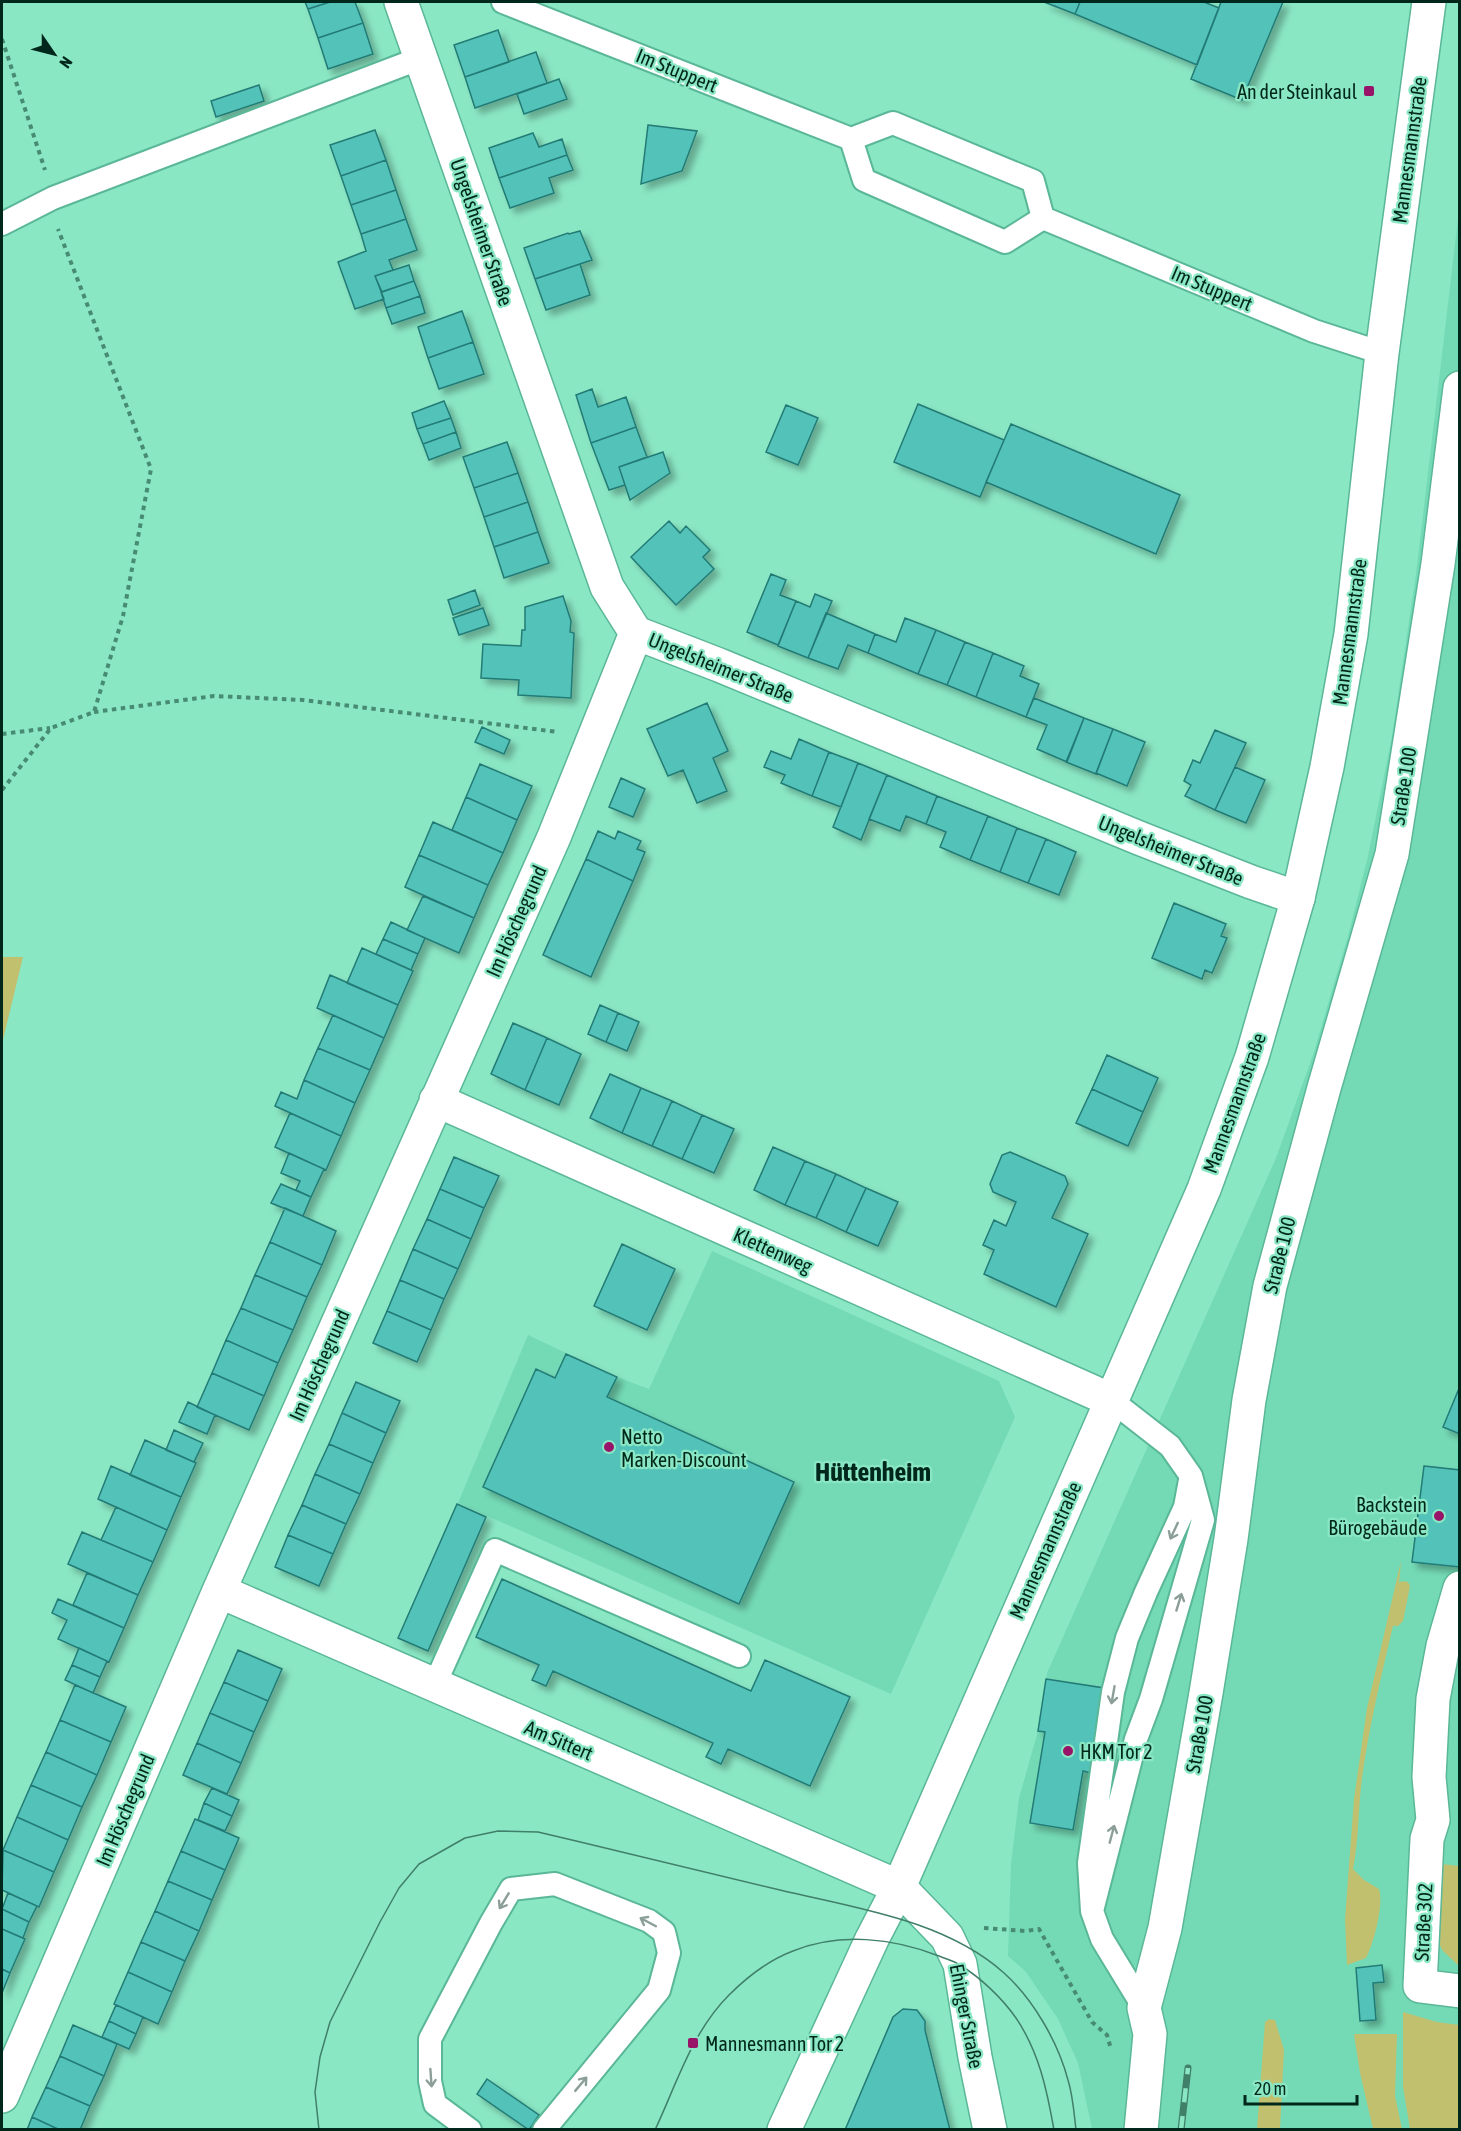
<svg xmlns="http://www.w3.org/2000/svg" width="1461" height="2131" font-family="'Asap Condensed',sans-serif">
<defs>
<filter id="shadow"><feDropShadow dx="5.5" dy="5.5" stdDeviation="3" flood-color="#0004"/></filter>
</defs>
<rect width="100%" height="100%" fill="#8ae7c4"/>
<!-- built -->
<path fill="#74dab6" d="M1459,211V2129H1092L1078,2063L1058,2019L1026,1972L1008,1956L1011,1864L1019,1798L1038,1731L1047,1673L1276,1158L1313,1055L1348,936L1368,856L1392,736L1416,574Z
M712,1251L999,1381L1015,1417L891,1694L458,1503L528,1335L617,1377L649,1389Z"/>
<!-- green -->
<path fill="#c0c06f" d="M2,957H23L2,1044Z
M1401,1561L1399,1583L1402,1581L1408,1582L1410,1586L1403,1621L1398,1626H1393C1381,1677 1369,1727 1362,1778C1358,1809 1359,1839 1353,1869L1364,1880L1379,1889C1384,1904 1374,1943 1366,1958L1347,1965L1345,1919L1354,1799L1367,1708Z
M1433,1863L1459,1866V1966L1443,1951L1437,1940Z
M1403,2012L1437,2022L1459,2025V2129H1410L1403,2087Z
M1269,2019L1275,2020L1284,2050L1280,2129H1257L1265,2022Z
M1354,2034H1397L1395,2096L1402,2129H1373L1360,2073Z"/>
<!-- building -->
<path fill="#53c2b9" stroke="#237b75" stroke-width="1.5" filter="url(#shadow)" d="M305,2H330L308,9Z
M330,2H355L363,23L318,38L308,9Z
M1044,2H1080L1075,14Z
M1080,2H1204L1219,8L1197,65L1075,14Z
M1221,2H1283L1242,100L1191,79Z
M363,23L373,54L328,69L318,38Z
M498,30L509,62L465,77L454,45Z
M536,52L547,83L475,108L465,77Z
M559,79L567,99L524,114L517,94Z
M259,85L264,101L216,117L211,101Z
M648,125L697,131L682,171L641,184Z
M375,130L386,160L341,176L330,145Z
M533,133L539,147L562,139L567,155L499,178L489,148Z
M567,155L573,170L549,178L554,193L510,208L499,178Z
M386,160L396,190L351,205L341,176Z
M396,190L406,219L361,234L351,205Z
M406,219L417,250L389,260L393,270L375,276L384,299L355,309L338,262L366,251L361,234Z
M580,231L592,260L535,279L524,248L568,233L569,234Z
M580,264L590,295L546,310L535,279Z
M409,265L414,281L382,292L375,276Z
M414,281L420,296L386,308L381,292Z
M420,296L425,313L392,324L386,308Z
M462,311L473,342L428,358L418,327Z
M473,342L484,374L439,389L428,358Z
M592,389L598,407L626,397L636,427L591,443L576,395Z
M444,401L451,418L417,429L412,413Z
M918,404L1004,440L980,497L894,462Z
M786,405L818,418L798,465L766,452Z
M451,418L456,432L423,444L417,429Z
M1011,424L1180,495L1156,554L986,482Z
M636,427L647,457L619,467L625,485L609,490L591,443Z
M456,432L461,448L429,460L423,444Z
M507,442L518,473L474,488L463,457Z
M663,452L670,473L630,500L619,467Z
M518,473L528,502L484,517L474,488Z
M528,502L538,532L494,547L484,517Z
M669,521L680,533L686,526L710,550L703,557L714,569L676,605L631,557Z
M538,532L549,563L504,578L494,547Z
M771,574L786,580L780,595L796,601L778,645L747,632Z
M475,590L480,605L453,615L448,600Z
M815,594L832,601L808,658L778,646L796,601L810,607Z
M563,596L571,621L570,632L574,633L571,698L518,695L519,680L481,678L483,644L521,646L522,630H525V607Z
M483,608L489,625L459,635L453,618Z
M826,613L875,634L868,653L848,645L838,669L808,658Z
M905,618L936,630L918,674L868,653L875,634L896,642Z
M936,630L965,642L947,685L918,674Z
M965,642L993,653L976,697L947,685Z
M993,653L1024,666L1020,676L1039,684L1026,717L976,697Z
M1034,698L1084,718L1067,762L1037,749L1047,725L1026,717Z
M707,703L728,751L713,758L727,791L697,803L683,770L668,776L647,729Z
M1084,718L1113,729L1096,774L1066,762Z
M482,727L510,740L504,754L475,742Z
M1113,729L1145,742L1127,786L1096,773Z
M1215,730L1246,743L1215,810L1185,796L1191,785L1184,781L1193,760L1200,763Z
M799,739L829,752L812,796L781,783L785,775L764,767L771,751L791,759Z
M829,752L858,763L841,807L812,796Z
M858,763L887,775L861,840L833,827Z
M480,764L532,786L517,820L466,797Z
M1235,767L1265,780L1246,823L1215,810Z
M887,775L937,796L926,824L906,816L900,831L869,819Z
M621,778L645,789L633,817L609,807Z
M937,796L988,816L970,860L940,847L946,832L926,824Z
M466,797L517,820L503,853L452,830Z
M988,816L1017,828L1000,872L970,860Z
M433,822L503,853L488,885L419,855Z
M1017,828L1046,839L1028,883L1000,872Z
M598,831L615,839L618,831L641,841L637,849L645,852L633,881L586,859Z
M1046,839L1076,852L1059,895L1028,883Z
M419,855L488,885L474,918L405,887Z
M586,859L633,881L591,977L543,955Z
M423,896L474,918L459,953L407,930Z
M1174,903L1226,924L1221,936L1227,938L1212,973L1205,970L1202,979L1152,958Z
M391,922L425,938L418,954L383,939Z
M383,939L418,954L411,970L376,954Z
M362,948L413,971L398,1005L347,983Z
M330,975L398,1005L384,1038L317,1008Z
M600,1005L618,1013L606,1042L588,1034Z
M618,1013L639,1022L627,1051L606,1042Z
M333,1015L384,1038L370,1070L318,1048Z
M513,1023L547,1038L525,1090L491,1074Z
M547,1038L581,1054L559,1105L525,1090Z
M318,1048L370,1070L355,1103L304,1080Z
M1107,1055L1158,1078L1143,1112L1092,1089Z
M610,1074L641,1088L622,1133L590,1118Z
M304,1080L355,1103L341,1136L275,1106L281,1092L297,1099Z
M641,1088L672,1101L652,1146L622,1133Z
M1092,1089L1143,1112L1128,1146L1076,1123Z
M672,1101L702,1115L682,1159L652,1146Z
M290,1113L341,1136L326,1170L275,1147Z
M702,1115L734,1129L714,1173L682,1159Z
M773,1147L805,1161L785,1205L754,1190Z
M1010,1152L1065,1176L1068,1184L1052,1218L1088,1234L1056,1307L984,1274L994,1250L983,1245L994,1220L1006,1226L1016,1202L993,1192L990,1184L1002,1155Z
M289,1153L324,1169L311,1197L296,1190L300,1181L281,1173Z
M454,1157L499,1176L484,1208L440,1189Z
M805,1161L836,1174L816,1218L785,1205Z
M836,1174L866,1188L846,1232L816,1218Z
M281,1184L311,1197L303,1216L271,1203Z
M866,1188L898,1202L878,1246L846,1232Z
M440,1189L484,1208L471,1239L427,1219Z
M285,1208L336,1231L322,1265L270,1242Z
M427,1219L471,1239L458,1269L413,1249Z
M270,1242L322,1265L307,1297L255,1275Z
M622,1244L675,1269L647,1330L594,1306Z
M413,1249L458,1269L444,1299L400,1280Z
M255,1275L307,1297L293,1330L241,1308Z
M400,1280L444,1299L431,1330L387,1311Z
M241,1308L293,1330L278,1363L226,1340Z
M387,1311L431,1330L417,1362L373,1343Z
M226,1340L278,1363L264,1396L212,1373Z
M566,1354L617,1377L607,1397L794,1482L739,1604L483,1487L536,1369L555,1378Z
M212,1373L264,1396L249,1430L197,1407Z
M356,1382L400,1401L386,1433L342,1413Z
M1460,1386V1434L1443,1427Z
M188,1402L215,1415L207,1434L179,1422Z
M342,1413L386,1433L373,1463L329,1444Z
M174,1430L203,1443L194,1462L166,1450Z
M145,1440L196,1463L181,1497L130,1475Z
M329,1444L373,1463L360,1494L315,1474Z
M111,1466L181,1497L167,1530L98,1499Z
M1424,1466L1460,1470V1567L1412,1562Z
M315,1474L360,1494L346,1524L302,1505Z
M457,1504L486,1517L428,1651L398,1638Z
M302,1505L346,1524L333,1554L288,1535Z
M116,1507L167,1530L153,1562L101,1540Z
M82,1532L153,1562L138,1595L68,1564Z
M288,1535L333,1554L319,1586L275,1567Z
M87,1573L138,1595L124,1628L73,1605Z
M502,1579L751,1691L765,1660L850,1697L810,1786L728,1749L721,1764L706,1757L713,1743L553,1671L546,1686L532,1680L539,1665L476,1637Z
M58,1599L124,1628L109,1662L58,1639L67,1620L52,1613Z
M79,1648L107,1661L100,1677L72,1665Z
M238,1650L282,1669L268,1701L224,1682Z
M72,1665L100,1677L93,1693L65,1680Z
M1046,1679L1104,1688L1091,1773L1083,1771L1073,1830L1030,1823L1045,1732L1038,1731Z
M224,1682L268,1701L254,1732L210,1713Z
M75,1685L126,1707L111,1742L60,1720Z
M210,1713L254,1732L241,1763L197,1743Z
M60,1720L111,1742L97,1775L46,1752Z
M197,1743L241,1763L227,1794L183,1775Z
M46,1752L97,1775L82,1807L31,1785Z
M31,1785L82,1807L68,1840L17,1817Z
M212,1788L239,1800L232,1816L204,1803Z
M204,1803L232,1816L225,1831L198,1820Z
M17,1817L68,1840L54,1872L3,1850Z
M195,1819L239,1838L225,1870L181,1851Z
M3,1850L54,1872L39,1907L2,1890Z
M181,1851L225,1870L212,1900L168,1881Z
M168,1881L212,1900L199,1931L155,1911Z
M8,1893L37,1906L29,1922L2,1909Z
M2,1909L29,1922L23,1938L2,1929Z
M155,1911L199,1931L185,1961L141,1942Z
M2,1929L25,1939L10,1973L2,1969Z
M141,1942L185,1961L172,1992L128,1972Z
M1382,1965L1384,1982L1373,1983L1376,2020L1360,2021L1356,1968Z
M2,1969L10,1973L2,1993Z
M128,1972L172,1992L158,2024L114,2004Z
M116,2005L143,2017L136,2034L109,2021Z
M903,2009L917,2010L925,2021V2030L950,2130H845L893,2017Z
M109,2021L136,2034L129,2049L102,2037Z
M73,2025L117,2044L104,2076L60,2056Z
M60,2056L104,2076L90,2106L46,2087Z
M487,2079L539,2115L529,2130L477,2094Z
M46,2087L90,2106L80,2130H60L32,2117Z
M32,2117L60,2130H27Z"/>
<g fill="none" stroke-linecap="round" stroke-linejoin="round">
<!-- service casing -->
<g stroke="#5ab797" stroke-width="26">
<path id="service" d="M503,2L851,139L864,180L1005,242L1043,218L1314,331L1382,353
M851,139L893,123L1033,181L1043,218
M2,224L53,198L421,58
M434,1686L495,1550L739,1656
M1092,1911L1136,1739L1151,1699L1203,1520L1191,1476L1170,1446L1111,1400
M1144,2008L1102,1939L1092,1911L1089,1863L1113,1692L1127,1638L1146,1592L1185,1507L1190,1480
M470,2130L435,2104L430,2081V2039L491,1923L511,1889L555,1884L649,1921L664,1932L669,1953L659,1990L544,2130"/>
</g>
<!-- minor casing -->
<g stroke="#5ab797" stroke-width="36">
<path id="minor" d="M401,2L607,587L636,633L719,665L1139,838L1251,882L1298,898
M436,1100L1111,1400
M1460,1588L1443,1646L1433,1699L1429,1777L1433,1820L1427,1839L1420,1986L1460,1991
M219,1591L899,1887
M2,2096L219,1591L554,837L636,633
M1141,2130L1150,2034L1144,2008L1165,1928L1206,1693L1231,1539L1249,1400L1270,1286L1324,1088L1392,854L1438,564L1460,388"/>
</g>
<!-- tertiary casing -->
<g stroke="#5ab797" stroke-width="36">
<path id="tertiary" d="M899,1887L947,1937L960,1964L975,2057L990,2130"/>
</g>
<!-- secondary casing -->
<g stroke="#5ab797" stroke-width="36">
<path id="secondary" d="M784,2130L872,1939L899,1887L1204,1189L1252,1057L1298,898L1327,767L1351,634L1382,353L1429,2"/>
</g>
<!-- path -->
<path stroke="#488b73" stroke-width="4" stroke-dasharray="4.5 4.5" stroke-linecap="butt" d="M2,39L45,170
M94,712L214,696L303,700L558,732
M2,734L50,728
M2,790L51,728L94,712L123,616L151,469L58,229
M984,1928L1026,1931L1039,1929L1092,2022L1107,2035L1111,2049"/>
<!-- service -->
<use href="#service" stroke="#fff" stroke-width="22"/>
<!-- minor -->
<use href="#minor" stroke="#fff" stroke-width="33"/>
<!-- tertiary -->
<use href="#tertiary" stroke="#fff" stroke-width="33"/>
<!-- secondary -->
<use href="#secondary" stroke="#fff" stroke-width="33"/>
<!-- tram -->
<path stroke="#407f69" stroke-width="1.5" d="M319,2130L315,2092L320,2057L330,2022L380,1922L399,1888L419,1864L465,1838L498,1831L538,1832C619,1851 700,1871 780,1890C855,1908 945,1920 1004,1973C1033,1999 1058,2042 1068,2080C1073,2096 1074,2113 1076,2130
M655,2130C677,2083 692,2032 729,1995C747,1977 769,1960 793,1951C840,1932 893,1938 939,1956C946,1959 954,1961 960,1965C981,1978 1002,1998 1016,2018C1039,2052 1047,2090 1054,2130"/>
<!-- rail casing -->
<g stroke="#407f69" stroke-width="7">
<path id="rail" d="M1181,2130L1188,2068"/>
</g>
<!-- rail -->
<use href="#rail" stroke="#8ae7c4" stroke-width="4.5" stroke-dasharray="14" stroke-linecap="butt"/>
</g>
<!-- one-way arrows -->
<defs><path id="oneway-shaft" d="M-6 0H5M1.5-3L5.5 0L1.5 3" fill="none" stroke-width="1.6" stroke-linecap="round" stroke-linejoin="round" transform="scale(1.5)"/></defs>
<g stroke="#8c9e98">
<use href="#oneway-shaft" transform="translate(1174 1531) rotate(115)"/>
<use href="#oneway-shaft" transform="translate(1179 1602) rotate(-73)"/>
<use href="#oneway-shaft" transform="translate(1113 1695) rotate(100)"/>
<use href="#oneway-shaft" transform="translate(1112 1834) rotate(-75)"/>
<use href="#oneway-shaft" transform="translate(504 1901) rotate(121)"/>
<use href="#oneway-shaft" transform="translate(648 1922) rotate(-152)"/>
<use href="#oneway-shaft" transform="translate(431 2078) rotate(86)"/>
<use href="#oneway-shaft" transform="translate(581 2084) rotate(-50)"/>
</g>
<!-- markers -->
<g fill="#981468" stroke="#8ae7c4" stroke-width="2">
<rect x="1363" y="85" width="12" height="12" rx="3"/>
<circle cx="609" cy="1447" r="6"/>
<circle cx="1439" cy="1516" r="6"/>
<circle cx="1068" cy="1751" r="6"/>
<rect x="687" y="2037" width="12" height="12" rx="3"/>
</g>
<g text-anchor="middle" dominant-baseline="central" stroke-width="4.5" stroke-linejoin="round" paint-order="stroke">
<!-- street labels -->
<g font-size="20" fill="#00271b" stroke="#8ae7c4">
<text transform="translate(677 70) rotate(22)">Im Stuppert</text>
<text transform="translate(1409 150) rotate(-82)">Mannesmannstraße</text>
<text transform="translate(482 232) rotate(71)">Ungelsheimer Straße</text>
<text transform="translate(1212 288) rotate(23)">Im Stuppert</text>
<text transform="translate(1349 632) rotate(-82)">Mannesmannstraße</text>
<text transform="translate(721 667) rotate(22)">Ungelsheimer Straße</text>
<text transform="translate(1403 786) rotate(-81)">Straße 100</text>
<text transform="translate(1171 850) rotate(22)">Ungelsheimer Straße</text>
<text transform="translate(516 921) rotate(-66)">Im Höschegrund</text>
<text transform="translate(1234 1103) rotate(-70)">Mannesmannstraße</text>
<text transform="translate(773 1250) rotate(24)">Klettenweg</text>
<text transform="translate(1279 1255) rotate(-76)">Straße 100</text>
<text transform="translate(319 1365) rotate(-66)">Im Höschegrund</text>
<text transform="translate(1045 1550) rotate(-66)">Mannesmannstraße</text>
<text transform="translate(1199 1734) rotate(-80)">Straße 100</text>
<text transform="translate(559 1740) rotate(23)">Am Sittert</text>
<text transform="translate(125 1810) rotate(-67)">Im Höschegrund</text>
<text transform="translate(1423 1922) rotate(-87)">Straße 302</text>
<text transform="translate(967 2016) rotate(79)">Ehinger Straße</text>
</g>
<!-- poi labels -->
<g font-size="20" fill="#00271b" stroke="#8ae7c4" text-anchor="start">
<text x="1357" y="91" text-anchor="end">An der Steinkaul</text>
<text x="621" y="1436">Netto<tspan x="621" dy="23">Marken-Discount</tspan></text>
<text x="1427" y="1504" text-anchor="end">Backstein<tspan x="1427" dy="23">Bürogebäude</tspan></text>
<text x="1080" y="1751">HKM Tor 2</text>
<text x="705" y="2043">Mannesmann Tor 2</text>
</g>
<!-- district labels -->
<g font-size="26" font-weight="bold" fill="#00271b" stroke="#8ae7c4">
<text x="873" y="1472">Hüttenheim</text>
</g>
</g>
<!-- border -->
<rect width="1461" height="2131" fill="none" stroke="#00271b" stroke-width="6"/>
<!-- north arrow -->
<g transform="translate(54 54) rotate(125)" stroke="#8ae7c4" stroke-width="4.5" paint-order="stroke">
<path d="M0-4.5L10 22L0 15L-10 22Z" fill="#00271b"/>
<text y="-9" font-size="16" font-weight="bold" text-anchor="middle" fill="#00271b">N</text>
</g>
<!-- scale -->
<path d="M1245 2095v9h112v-9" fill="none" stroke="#00271b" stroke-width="3"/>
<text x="1254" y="2095" font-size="18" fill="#00271b" stroke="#8ae7c4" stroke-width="4.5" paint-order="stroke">20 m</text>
</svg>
